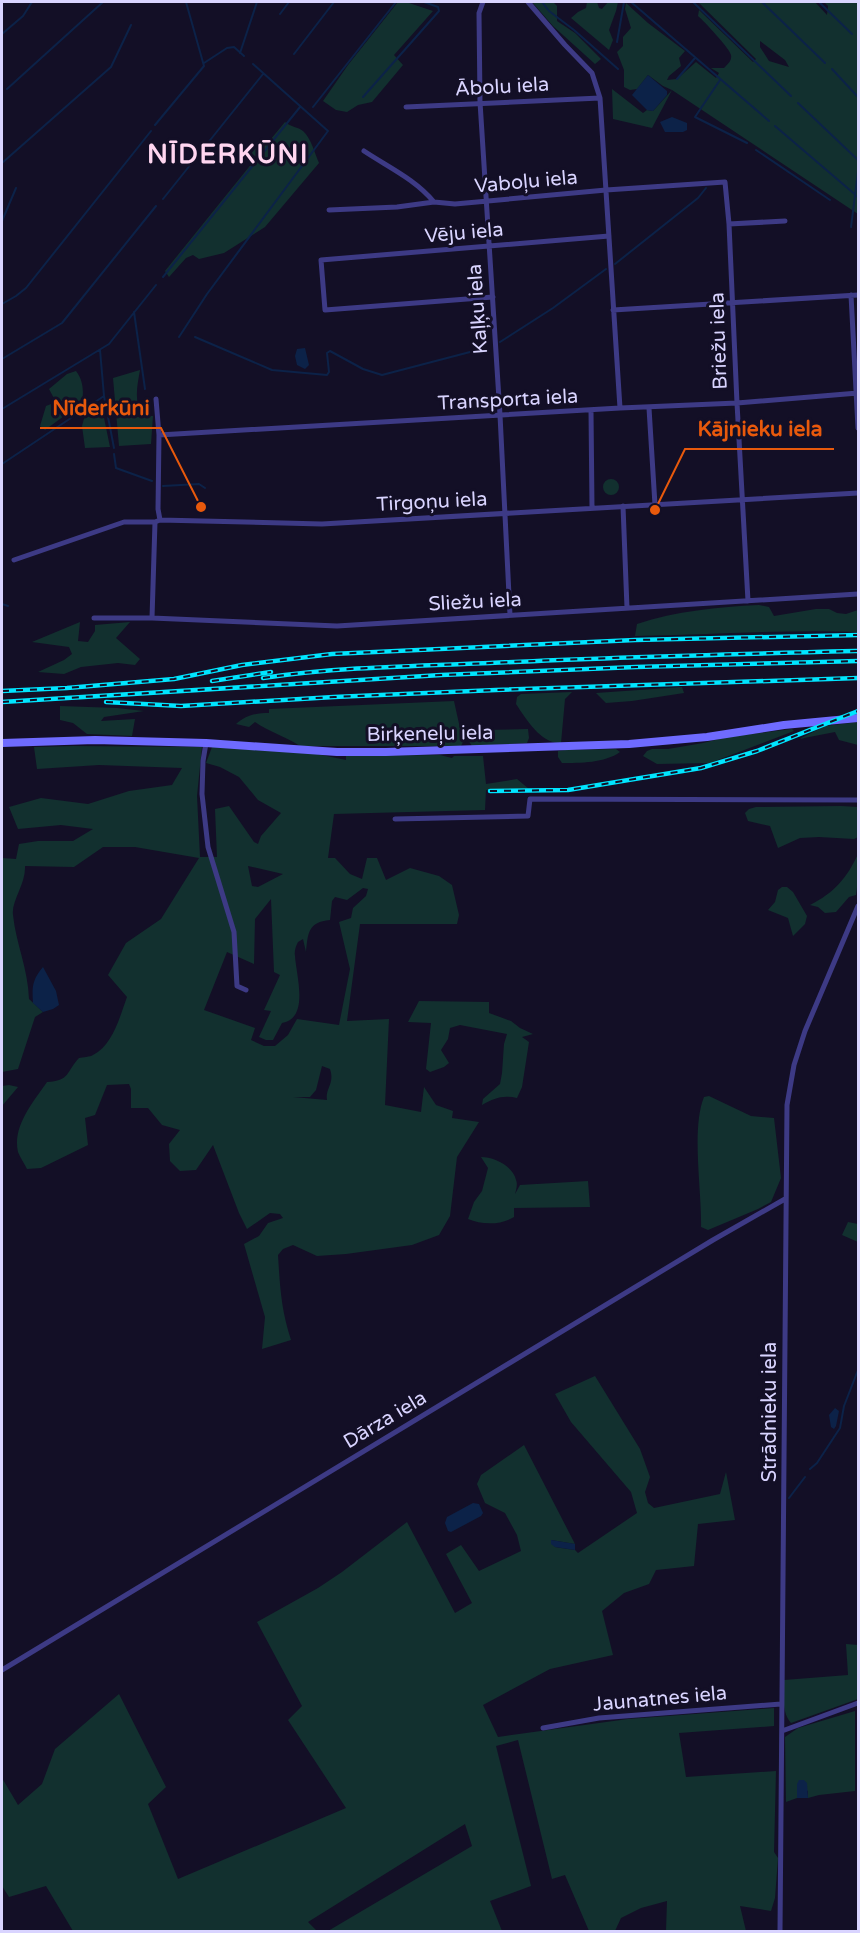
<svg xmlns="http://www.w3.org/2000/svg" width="860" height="1933" font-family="'Varela Round',sans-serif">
<rect width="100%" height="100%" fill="#130f26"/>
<!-- green -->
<path fill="#12302f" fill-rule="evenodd" d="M398,2H406L433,11L394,55L403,65L372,102L358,105L347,112L336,110L323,101L348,65Z
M532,2H553L557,6V21L575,33L601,59L595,64L553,26Z
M587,2H597L599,8L602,9L608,2H618L616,11L609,30L613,40L609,50L571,18L578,12L586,8Z
M698,2H815L827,15L828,6L824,2H858V214L672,90L652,128L613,119L612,89L643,113L647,110L653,111L672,90L663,86L648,75L637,89L630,90L624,87V70L617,52L623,46V37L631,28L625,9L626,3L648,23L685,51L679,58L681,66L669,76L667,80L677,79L696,62L716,78L719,73L711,68H724C728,64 732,61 731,55C730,49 704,21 698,16L699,10L753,62L756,59ZM760,41L785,60L789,67L769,61L760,47Z
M285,122C291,127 298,127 303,131C311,138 315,154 319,163L265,227L224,253L199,259L193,255L186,258L169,277L165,271L257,157L251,154L260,142L266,145Z
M140,370C137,387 134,400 142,416H153L151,444L119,446L113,378Z
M76,371C83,380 84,391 82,402L71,407L64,416L45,430L40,426L46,406L56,402L49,389L67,374Z
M92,412L103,413L110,447L85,448L82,426L85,415Z
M603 487a8 8 0 1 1 16 0a8 8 0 1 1-16 0Z
M759,605L769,607L774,616L816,609H829L837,613L846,614L858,610V632C784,629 710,635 635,636L637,624C676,611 718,607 759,605Z
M80,622L78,641L88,642L95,631V625L130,622L116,638L140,659L135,665L118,663L81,667L64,674L38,672L64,660L72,654L69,647L32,642Z
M682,687L684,693L632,701L606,703L596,693Z
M572,692L565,699L561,743C541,744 526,719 516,704L517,697L521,694Z
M454,701L463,742L461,746H300C285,736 269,732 255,722L249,727L236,724C246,715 257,713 269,713V709Z
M60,706L117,708L144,711L104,717L101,721L135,719L132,736L87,734L73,723L60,720Z
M858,722V745L839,740L835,732L799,739L825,726Z
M528,729L529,738L527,743L472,746L468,740L482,730Z
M792,729L794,731L710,763L657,764L643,756L647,751L652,749H668L703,743L727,737Z
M73,746L202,747L197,796L200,857H217L215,809L229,806L254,842L258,844L261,836L281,813L258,800L239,777L220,767L206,763L212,747L317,754L346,760V756L440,755L452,758L454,756H483L486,784L517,779L529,789L486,790L485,810L334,814L328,858H335L350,874L362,879L367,858H377L386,880L410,868L439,876L452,885L459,915L457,924H360L347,1021L389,1019L385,1105L421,1112L424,1087L436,1105L453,1111L452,1118L479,1122L457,1157L450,1216L439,1235L412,1245L346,1254L317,1256L293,1245L283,1249L278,1255C280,1287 281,1309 291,1340L262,1349L265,1317L244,1244L259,1236L268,1223L283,1218L280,1214L270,1213L247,1229L239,1213L213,1145L196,1170L180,1171L170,1161L169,1144L180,1130L162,1125L148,1108H131V1089L129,1084L107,1085L95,1115L85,1118L88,1145L41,1168L27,1169C24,1163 20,1157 18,1152C12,1126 34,1101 47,1082C70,1081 66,1072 79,1058C83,1057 90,1057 93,1055C113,1045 120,1016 127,997L108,975L126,943L161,919L199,858L135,847H103L74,867L25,866C26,884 11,901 13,915C16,944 28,968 29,999L43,1012L35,1017L18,1069L2,1072V858L16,859L19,844L38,841H73L93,829L61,825L18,829L9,807L41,798L88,804L129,791L172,785L182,768L99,765L37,769L34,747ZM248,866L283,874L258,887L252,886ZM363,888L368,889L366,896L353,908L351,918L339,922L350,969L339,1025L297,1019L288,1035L275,1046H264L251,1040L255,1028L204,1010L227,952L254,964L255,919L271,899L274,972L280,975L264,1010L271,1011L259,1037L266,1040H273L282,1023C310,1018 296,975 295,956C294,951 296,946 298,942L303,939L306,952C308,933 308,922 330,920L332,901L335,897L347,900ZM322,1066L330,1069C335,1084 325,1088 327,1100L293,1097H310L316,1090Z
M616,749L620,752C605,763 580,763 562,763L558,757V751L565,750Z
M841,806L858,807V837L854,839L819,837L800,838L778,848L770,826L748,821L745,813L749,809L756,807Z
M858,854V880L856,895L849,897L836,912L825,913L818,907L810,905C834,893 847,878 858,854Z
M782,887H787L793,892L807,916L805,924L793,936L788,918L768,910L775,902L778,890Z
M419,1001L489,1002V1013L511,1021L520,1028L533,1034L522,1037L529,1042L522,1087L517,1098C502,1095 495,1098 482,1105L483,1099L500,1084L502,1073L504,1044L507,1034L460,1025L450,1028L448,1039L441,1050L449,1063L444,1067L430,1072L426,1069L431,1023L408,1022Z
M9,1085L18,1087L2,1106V1086Z
M709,1096L751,1116L774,1118L781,1178L771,1202L758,1209L708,1230L701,1227C702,1191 691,1129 704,1097Z
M481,1157C494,1157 513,1166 516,1180C518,1184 516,1190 515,1194L520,1185L588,1181L590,1207L514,1208V1217C501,1225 482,1225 468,1219L474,1202L482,1191L488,1168Z
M848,1222L858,1224V1242L842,1235Z
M595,1376L640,1449L650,1477L645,1492L648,1503L654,1508L720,1494L726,1472L735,1520L698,1524L694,1566L656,1570L649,1584L624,1593L602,1611L613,1655L550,1669L483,1705L498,1737L628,1719L774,1708V1726L679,1733L686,1777L776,1771L774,1852L778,1858L775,1898L771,1911L740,1906L746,1931H666L667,1901L641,1908L621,1918L615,1931H589L565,1875L552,1879L518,1740L496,1746L531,1886L490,1901L502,1931H328L472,1846L465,1824L308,1922L317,1931H73L46,1886L9,1897L2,1886V1778L18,1805L42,1784L55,1749L119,1694L166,1787L148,1804L178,1879L346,1808L288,1720L302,1706L257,1622L318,1588L342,1572L407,1522L455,1613L472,1603L446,1554L461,1545L479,1571L521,1551L517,1535L505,1513L485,1503L477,1484L481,1475L524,1445L575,1544L551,1540L555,1547L575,1550L578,1553L637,1513L631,1492L571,1422L555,1394Z
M846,1644L858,1645V1699L791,1723C781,1712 784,1694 784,1680L848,1675Z
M855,1711V1791L819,1795L808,1798V1791L797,1784V1798L786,1802L785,1737L798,1728Z"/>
<!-- water -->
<path fill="#0c2248" d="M648,75L667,91V95L653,111L647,110L632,95Z
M672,117L687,123V130L683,132H665L660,122Z
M305,348L309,365L305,369L297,365L295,356L297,349Z
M43,967L56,991L59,1005L53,1009L43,1012L33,1003C32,987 32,980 43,967Z
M835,1408L839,1411L836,1426L834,1429L831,1427L829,1415Z
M473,1503L479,1504L483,1513L481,1516L451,1532L448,1531L445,1523L447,1517Z
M551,1540L575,1544V1550L555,1547L551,1544Z
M799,1780H804L807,1783L808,1798H797V1784Z"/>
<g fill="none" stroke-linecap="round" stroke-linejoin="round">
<!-- stream -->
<path stroke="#0c2248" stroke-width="2" d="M542,2L549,11L574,30L618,69
M631,2L769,121
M693,2L791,96
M762,2L825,63
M819,2L852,34
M280,14L289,2
M2,34L23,16L32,2
M617,42L624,2
M240,53L257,2
M294,54L334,2
M204,63L227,48L234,47L244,56
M832,69L858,97
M677,79L695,58
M720,80L695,117L747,143
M7,89L103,2
M363,97L439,11L438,7L424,2
M798,103L858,160
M313,107L396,2
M155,125L204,66L186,2
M775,126L858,197
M756,150L830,200
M2,163L111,67L131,25
M163,199L263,74
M2,221L16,188
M851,227L858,172
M615,264L698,198L706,188
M163,277L300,107
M2,304L16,296L26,288L151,131
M134,312L145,389
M179,337L207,294L328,131L253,64
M195,337L272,370L327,375L329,372L327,353L330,351L363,369L382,375L470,352
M500,342L553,308L606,269
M100,350L104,396L114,448
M479,350L485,348
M2,359L62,323L156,206
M2,409L109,344L156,285
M114,454L116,468L152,481
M2,464L104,396
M163,486L199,484L205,488
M2,604L8,606
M810,1469L817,1463L840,1428L844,1406L858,1370
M789,1498L805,1477"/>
<!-- street -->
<path stroke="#3d3a85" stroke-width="5" d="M483,2L479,13L480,102L500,415L510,615
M528,2L565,45L592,73L600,98L620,408
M406,107L600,98
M364,151C388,167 415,179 434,202
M329,210L397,207L434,202L455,204L606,190L725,182L729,224L737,403L748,601
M729,224L785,221
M851,295L858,428
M493,297L325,310L321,260L609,236
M613,310L858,295
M156,399L159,435L158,509L160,520
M649,408L655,505
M591,411L592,508
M159,435L620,408L737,403L858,393
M623,506L627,608
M14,560L124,522H155L160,520L322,524L858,493
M94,618H152L337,626L858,594
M152,618L155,522
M206,743L203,761L202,794L208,847L234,932L237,986L246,990
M395,819L528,816L530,799L858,800
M2,1670L713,1240L785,1199
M543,1728L599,1718L781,1704
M782,1731L858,1703
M780,1932L787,1105L794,1065L805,1031L858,906"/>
<!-- secondary -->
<path stroke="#6f6bff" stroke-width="8" d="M2,743L95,740L206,743L337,752H386L629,744L707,737L784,725L858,718"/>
<!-- rail casing -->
<g stroke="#00e5ff" stroke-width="4.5">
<path id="rail" d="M263,678C338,667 414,666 490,663C613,657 736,654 858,651
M212,681L271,672
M2,691L67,688L174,679L242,665L332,654L635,640L858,635
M2,702L441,675L636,667L858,661
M106,702L181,706L334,697L496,690L858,678
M490,791L568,790L701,768L757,751L858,711"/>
</g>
<!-- rail -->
<use href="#rail" stroke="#130f26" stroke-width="2" stroke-dasharray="7" stroke-linecap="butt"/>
</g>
<g text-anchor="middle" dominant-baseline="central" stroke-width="6" stroke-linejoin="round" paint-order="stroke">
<!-- street labels -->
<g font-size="20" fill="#d9d4ff" stroke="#130f26">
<text transform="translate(502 87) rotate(-3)">Ābolu iela</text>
<text transform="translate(526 182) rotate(-5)">Vaboļu iela</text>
<text transform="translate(464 233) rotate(-5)">Vēju iela</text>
<text transform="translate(478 309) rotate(-94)">Kaļķu iela</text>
<text transform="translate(719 341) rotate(-92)">Briežu iela</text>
<text transform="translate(508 400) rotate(-3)">Transporta iela</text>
<text transform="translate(432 502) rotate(-3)">Tirgoņu iela</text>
<text transform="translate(475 602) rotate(-3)">Sliežu iela</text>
<text transform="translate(430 734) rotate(-1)">Birķeneļu iela</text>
<text transform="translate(770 1412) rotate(-90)">Strādnieku iela</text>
<text transform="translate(385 1420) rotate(-31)">Dārza iela</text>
<text transform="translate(660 1699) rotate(-5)">Jaunatnes iela</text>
</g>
<!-- district labels -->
<g font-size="26" font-weight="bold" letter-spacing="1.5" fill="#ffd6f0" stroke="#130f26">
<text x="228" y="154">NĪDERKŪNI</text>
</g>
</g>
<!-- callouts -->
<path fill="none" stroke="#e8590c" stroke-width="2" d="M201 507L161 428H40M655 510L685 449H834"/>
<g fill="#e8590c" stroke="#130f26" stroke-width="2">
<circle cx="201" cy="507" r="6"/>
<circle cx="655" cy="510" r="6"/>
</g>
<g font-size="21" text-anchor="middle" font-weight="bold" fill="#e8590c" stroke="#130f26" stroke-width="6" stroke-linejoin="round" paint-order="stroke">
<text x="101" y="415">Nīderkūni</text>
<text x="760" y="436">Kājnieku iela</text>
</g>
<!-- border -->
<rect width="860" height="1933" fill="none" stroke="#d9d4ff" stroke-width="6"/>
</svg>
